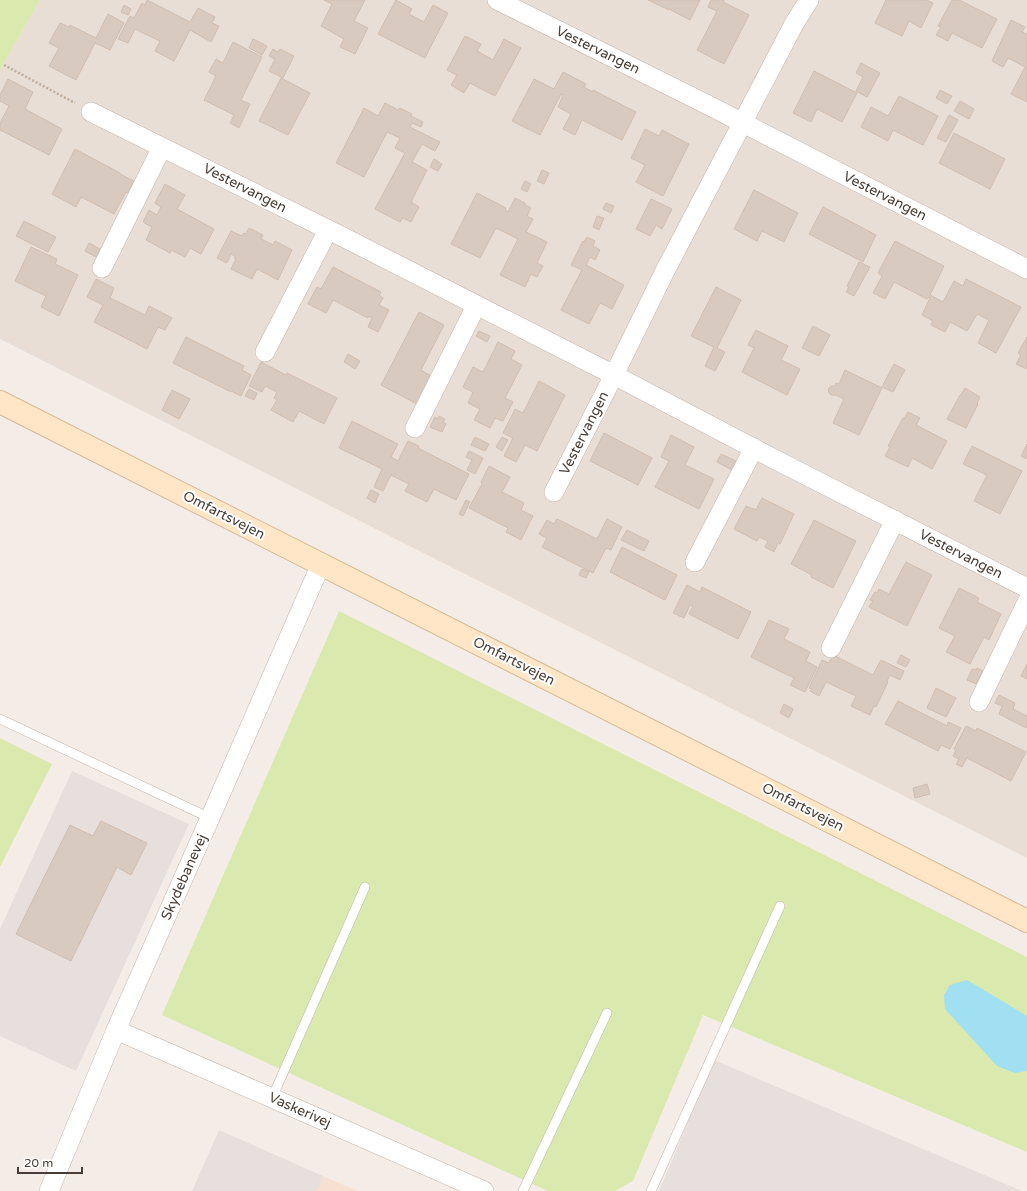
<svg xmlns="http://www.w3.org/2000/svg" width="1027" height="1191" font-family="'Varela Round',sans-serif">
<rect width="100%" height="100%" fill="#f4ede7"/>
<!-- residential -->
<path fill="#e8ded5" d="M40,0H1027V858L0,339V70Z"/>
<!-- commercial -->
<path fill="#f6e0d1" d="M323,1176L358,1191H317Z"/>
<!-- industrial -->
<path fill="#e6dfdc" d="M72,771L189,824L76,1071L0,1036V929Z
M714,1060L1022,1191H659Z
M219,1130L323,1176L317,1191H192Z"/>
<!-- green -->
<path fill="#dae9ae" d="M0,0H40L0,70Z
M339,611L1027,957V1152L703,1015L633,1181L615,1191H548L162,1015Z
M0,738L52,764L0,867Z"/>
<!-- water -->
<path fill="#a1e0f2" d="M967,980L1027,1016V1071L1015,1073L997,1066L945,1009L944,995L950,985Z"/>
<!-- building -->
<path fill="#d9cabf" stroke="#d1bdaf" d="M147,0L190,22L198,8L215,17L212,23L219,26L211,42L190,30L174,61L155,51L160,41L135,29L128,43L118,39L130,16L134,18L142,3L145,5Z
M324,0H365L354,21L368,28L355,54L340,47L344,39L321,26L332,4Z
M396,0L412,9L409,14L424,22L433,5L448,13L425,58L378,34Z
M648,0H700L690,20L669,9V10Z
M711,0H724L723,2L749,15L724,64L697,50L717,11L708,7Z
M886,0H927L933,3L921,28L909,21L902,36L875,23Z
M952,0H959L997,19L982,48L952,33L948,41L936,35L941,27L938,26Z
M124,5L131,9L128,15L121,12Z
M108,14L124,23L110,50L95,43L76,80L49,66L59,48L49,43L60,23L69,27L70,25L96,38Z
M1011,20L1025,27L1022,32L1027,34V102L1011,94L1025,67L1008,58L1003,67L992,61Z
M465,36L481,44L477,51L493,60L504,39L521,48L495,96L470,83L464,93L451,85L457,75L447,70Z
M253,39L267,46L262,55L249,48Z
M233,42L262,57L241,100L250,104L239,128L230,123L234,115L204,100L216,76L209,72L216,59L223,63Z
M273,49L278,52L280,49L294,56L283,78L269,71L275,59L269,56Z
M861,63L880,73L867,97L856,91L863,77L856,73Z
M814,71L857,93L842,122L817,109L811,122L793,113Z
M563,72L586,84L584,87L593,92V90L636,112L622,140L582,120L575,135L563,129L571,114L558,107L563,95L561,94L540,135L512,121L534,79L554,89Z
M281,78L310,93L288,135L259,121Z
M8,79L33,92L25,109L62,129L49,155L0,130V123L9,106L0,101V95Z
M940,90L952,96L947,104L936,98Z
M899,96L938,116L923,145L893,130L888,141L861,127L871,107L888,116Z
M960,101L974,109L969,119L954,111Z
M385,103L398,110L400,108L412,114L411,116L423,122L421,127L412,123L410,127L440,142L435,151L422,144L412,162L427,170L411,202L419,207L411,222L403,218L400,222L375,209L405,153L395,148L400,138L387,132L364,177L336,163L364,108L378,116Z
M949,115L958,120L946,142L937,138Z
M645,129L659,136L662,130L689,144L663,196L636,182L645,165L631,158Z
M954,133L1005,159L990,189L939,163Z
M75,149L120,173V174L134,181L128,193L126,192L114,214L81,197L76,207L52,194Z
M434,159L442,164L438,171L430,167Z
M542,170L549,173L544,184L537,181Z
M525,181L531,184L527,192L521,189Z
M165,184L185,195L177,209L214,229L201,254L190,248L185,257L171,250L170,253L146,240L152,227L143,222L149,210L157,215L161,207L155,203Z
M754,190L798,213L784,242L762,231L757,241L734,229Z
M477,193L506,208L505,210L508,212L515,198L525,203L524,204L531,208L527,216L533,219L526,232L547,242L537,263L543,266L537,277L531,274L525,287L500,275L518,239L496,228L480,258L451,244Z
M651,199L672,209L662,229L656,225L650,236L636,229Z
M606,203L614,206L611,213L603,209Z
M823,207L876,235L863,262L809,234Z
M597,216L604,218L599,230L593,227Z
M24,221L56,237L48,252L16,236Z
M249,228L263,235L261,239L273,245L275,241L292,250L278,280L257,269L252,279L231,269L236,259L234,258L235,256L231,254L227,263L217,258L231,231L242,236L244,233L246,234Z
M587,237L595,241L593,246L600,250L595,260L590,257L586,265L624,285L612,309L600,303L589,324L561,310L582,270L571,265L583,241L584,242Z
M895,241L944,266L930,295L943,302L954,281L963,286L966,279L1021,307L996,353L978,343L989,320L977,314L967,331L950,322L945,332L931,325L933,321L922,315L930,298L929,297L927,299L894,282L885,299L873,293L882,276L878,273Z
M89,243L100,249L96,257L85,251Z
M31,247L57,259L55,264L78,275L59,316L41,307L46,296L15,281Z
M859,262L870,267L854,296L846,292L849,287L847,286Z
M333,267L381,292L379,295L383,298L379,305L389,310L378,332L368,327L372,318L368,316V318L333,300L326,313L308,304L317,287L321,289Z
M96,279L114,288L110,298L145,315L149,306L172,318L165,330L158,327L147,349L94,322L103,305L87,297Z
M716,287L741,300L717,348L725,352L715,371L705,366L714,347L691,336Z
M419,312L444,325L421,370L431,376L417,404L381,385Z
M813,326L830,335L819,356L802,348Z
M756,330L788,346L781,360L800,369L787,395L742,372L754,348L748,345Z
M479,331L490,336L487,342L476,336Z
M186,337L244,366L242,370L251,375L241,396L231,391V392L173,363Z
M1027,337V369L1016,364L1021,355L1018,353Z
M498,342L515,351L511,359L522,365L505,398L513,402L503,421L495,418L490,428L474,420L480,409L468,403L473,392L463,387L473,367L483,372Z
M348,354L360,361L355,369L344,362Z
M261,362L286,375L287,373L337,398L324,424L299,411L293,422L271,410L277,400L274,398L277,392L265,386L262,392L249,386Z
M894,364L905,370L893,392L882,387Z
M845,370L882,388L859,435L833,423L844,399L836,395H831L829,393L828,389L831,386H835L836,383L839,384Z
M539,381L565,395L537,451L525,445L516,462L504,456L513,438L503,433L515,409L523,413Z
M965,388L980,397L977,403L978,404L966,428L947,419L960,395H961Z
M249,389L257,393L254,400L245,396Z
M172,390L190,399L179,419L162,410Z
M908,412L920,418L916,425L947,441L932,469L912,458L908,467L885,456L890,447L888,446L903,418L904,419Z
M439,416L445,419L443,422L446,424L442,432L430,427L435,417L438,419Z
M352,421L398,444L391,457L398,461L408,441L419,446L418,448L469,474L456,500L434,489L427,502L405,491L409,484L391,475L383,491L374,487L382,469L339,448Z
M604,433L652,458L638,485L590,461Z
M671,435L694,447L685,465L714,479L699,509L655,487L669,461L661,457Z
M475,437L489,444L485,451L471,445Z
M502,437L508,440L502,451L496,447Z
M1027,444V459L1021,456Z
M972,446L1022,471L1000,514L974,501L987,475L963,464Z
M469,451L483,458L475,474L467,470L472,460L466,457Z
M721,454L736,461L732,470L717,462Z
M489,466L510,477L502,492L524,503L521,510L533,516L521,540L506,532L508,528L469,508L482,484L481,482Z
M371,490L379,494L375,503L367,498Z
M762,498L794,514L780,544L778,543L774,552L765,547L768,541L759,537L757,541L734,529L746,506L756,510Z
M466,500L470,502L463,516L459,514Z
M557,519L597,539L607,519L622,527L611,550L606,548L593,573L542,547L547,538L539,534L547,520L554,524Z
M814,520L856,541L833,588L811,577L812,575L791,564Z
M627,530L649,541L644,551L621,540Z
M622,547L677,575L665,600L610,572Z
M906,562L932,575L907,626L869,607L873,601L870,600L875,592L877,593L879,589L889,594Z
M582,569L589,572L586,578L579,575Z
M687,585L700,592L702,587L751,612L738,639L689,614L693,606L690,605L684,618L673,613Z
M959,588L979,598L977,602L1001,614L989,640L984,637L970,664L946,652L955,636L939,628Z
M769,620L789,629L784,639L810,652L806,661L817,667L805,692L790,685L794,678L751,657Z
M833,655L873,675L881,660L904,671L900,680L890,675L887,681L888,682L876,707L874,706L870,715L851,706L856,696L826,682L819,696L810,691L812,689L809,688L822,660L829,663Z
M901,655L910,660L906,667L897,663Z
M1027,664V679L1021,676Z
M977,668L983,671L976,684L967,680L972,669L976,670Z
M936,688L956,698L946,717L927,708Z
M999,695L1015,703L1013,709L1027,716V725L1026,728L999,714L1002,706L995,703Z
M898,701L947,726L948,722L961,728L950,749L941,745L938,751L885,724Z
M784,704L793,709L789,718L780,713Z
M966,726L976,731L977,728L1026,752L1011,781L967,758L962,767L956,764L959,759L953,756L956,750L954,749Z
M927,784L930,794L915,798L913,788Z
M101,821L147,843L131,875L117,867L71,961L16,934L70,825L93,836Z"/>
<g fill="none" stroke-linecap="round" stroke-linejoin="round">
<!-- lane casing -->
<g stroke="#c3b6ac" stroke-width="10">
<path id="lane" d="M0,719L210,818
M272,1098L365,887
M523,1191L607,1013
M651,1191L780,906"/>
</g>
<!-- street casing -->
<g stroke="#c3b6ac" stroke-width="20">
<path id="street" d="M497,0L708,105L1027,269
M91,112L343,237L614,375L776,460L1027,588
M102,268L162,147
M265,352L328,230
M415,428L476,306
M554,492L614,375L666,269L794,24L809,0
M695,562L754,448
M831,648L895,520
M979,702L1027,602
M116,1030L272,1098L484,1191
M49,1191L116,1030L210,818L321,564"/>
</g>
<!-- secondary casing -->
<g stroke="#d8bb97" stroke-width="24">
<path id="secondary" d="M0,402L1027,921"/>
</g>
<!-- path -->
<path stroke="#c2ac9a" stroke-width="2.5" stroke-dasharray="2 2" stroke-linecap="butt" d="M4,65L75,103"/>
<!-- lane -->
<use href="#lane" stroke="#fff" stroke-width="9"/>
<!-- street -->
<use href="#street" stroke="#fff" stroke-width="19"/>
<!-- secondary -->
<use href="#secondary" stroke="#ffe6c6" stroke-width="22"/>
</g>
<g text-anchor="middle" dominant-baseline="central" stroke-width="4" stroke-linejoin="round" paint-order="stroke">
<!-- street labels -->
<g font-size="14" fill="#473d36" stroke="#fff">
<text transform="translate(598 50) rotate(26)">Vestervangen</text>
<text transform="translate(245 188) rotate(27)">Vestervangen</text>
<text transform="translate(885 196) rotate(27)">Vestervangen</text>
<text transform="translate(584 433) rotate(-63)">Vestervangen</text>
<text transform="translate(224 515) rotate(27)">Omfartsvejen</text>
<text transform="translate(961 554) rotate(27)">Vestervangen</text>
<text transform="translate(514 661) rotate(27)">Omfartsvejen</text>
<text transform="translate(803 807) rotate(27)">Omfartsvejen</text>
<text transform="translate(184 877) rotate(-66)">Skydebanevej</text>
<text transform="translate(300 1110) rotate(24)">Vaskerivej</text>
</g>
</g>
<!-- scale -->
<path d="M18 1167v6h64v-6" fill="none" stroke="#473d36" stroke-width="2"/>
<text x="24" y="1167" font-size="12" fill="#473d36" stroke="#ffffff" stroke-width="3" paint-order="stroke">20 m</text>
</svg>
